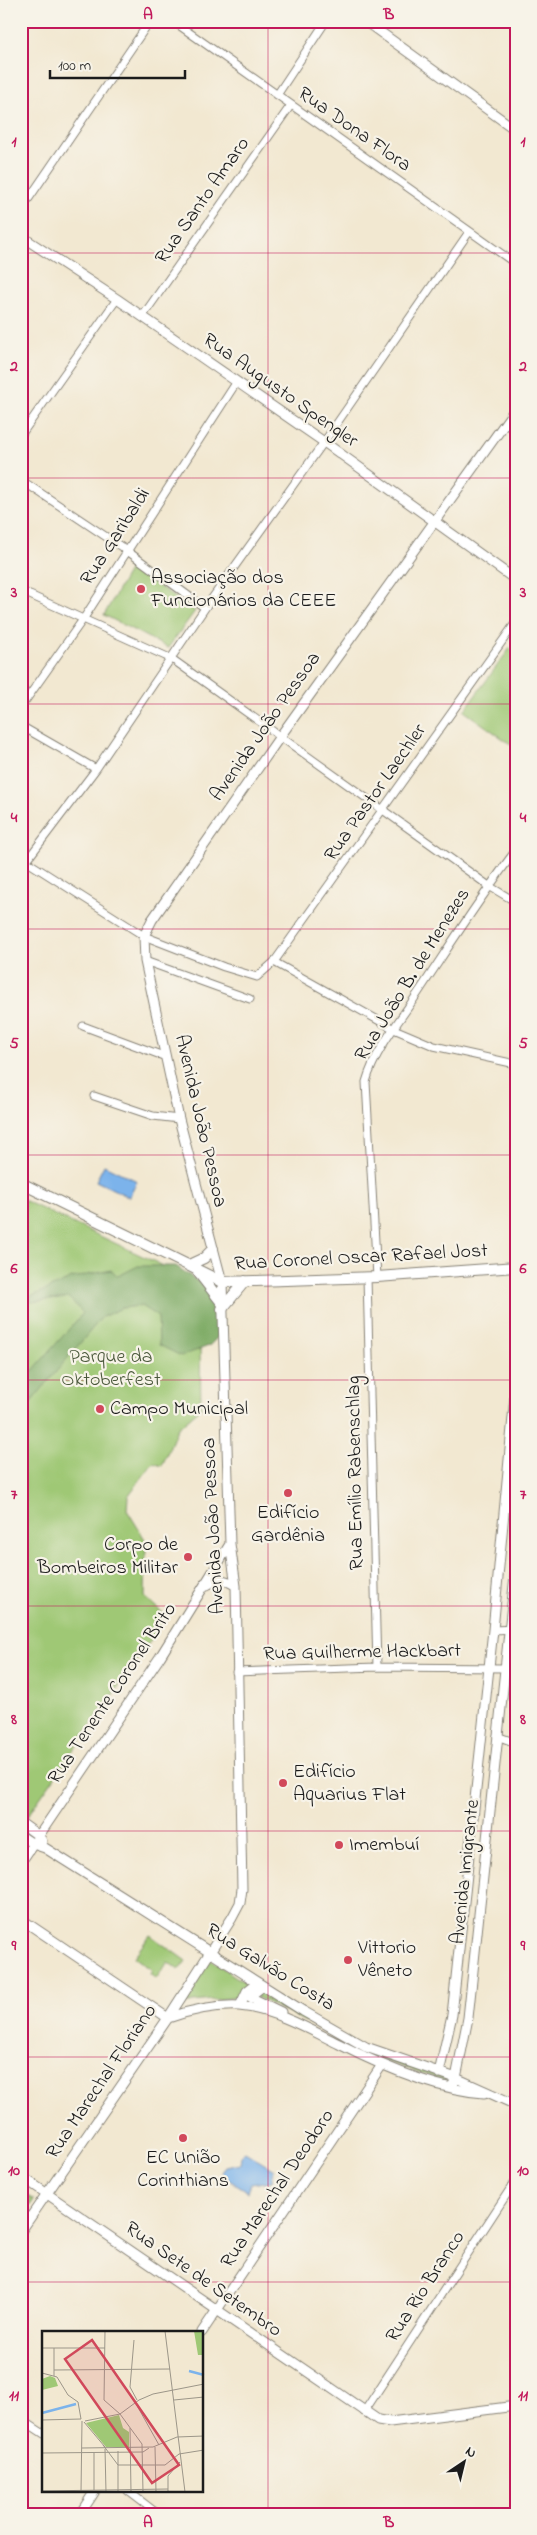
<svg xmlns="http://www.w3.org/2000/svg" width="537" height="2535" font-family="'Indie Flower',sans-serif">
<rect width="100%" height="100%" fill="#f7f3e8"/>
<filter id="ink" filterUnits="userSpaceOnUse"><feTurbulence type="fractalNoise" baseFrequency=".02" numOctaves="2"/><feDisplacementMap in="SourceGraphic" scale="10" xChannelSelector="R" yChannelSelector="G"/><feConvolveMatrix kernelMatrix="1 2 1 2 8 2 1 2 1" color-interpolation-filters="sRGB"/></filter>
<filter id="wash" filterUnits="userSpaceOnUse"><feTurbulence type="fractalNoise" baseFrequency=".0096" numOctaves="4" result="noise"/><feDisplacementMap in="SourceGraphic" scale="20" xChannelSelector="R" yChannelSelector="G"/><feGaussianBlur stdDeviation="1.12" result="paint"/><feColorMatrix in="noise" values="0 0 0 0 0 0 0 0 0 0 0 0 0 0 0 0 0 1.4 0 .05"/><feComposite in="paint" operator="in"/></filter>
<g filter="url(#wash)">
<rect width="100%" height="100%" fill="#f2e8d1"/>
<!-- green -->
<path fill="#9fc875" stroke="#5e7248" d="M131,567L195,611L168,648L104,615Z
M510,648L516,653V748L464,711Z
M21,1199L200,1283L209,1346H200L201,1408L177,1429L162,1466L153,1463L128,1496L127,1510L146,1541L145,1597L167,1617L24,1821L21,1819Z
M150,1935L186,1961L179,1970L168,1962L156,1979L150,1974L152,1970L134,1957Z
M208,1958L248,1985L241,1997L194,2002L176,2006Z
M264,1991L357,2047L454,2080L452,2083L380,2059L257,1997V1992Z
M21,2192L34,2200L21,2218Z"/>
<!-- forest -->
<path fill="#7fac66" stroke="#4e6441" d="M138,1266H176L209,1289L219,1336L209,1346L181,1356L159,1345L158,1317L141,1306L122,1308L102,1317L26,1408L21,1404V1384L83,1313L69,1298L31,1302L30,1297L72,1278L111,1270L118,1276Z"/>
<!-- water -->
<path fill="#7cb3eb" stroke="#4c6884" d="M104,1165L137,1181L129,1197L96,1181Z
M245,2152L274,2170L272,2181L251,2184L248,2192L224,2177L221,2172L225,2167L240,2164L241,2155Z"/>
</g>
<g filter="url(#ink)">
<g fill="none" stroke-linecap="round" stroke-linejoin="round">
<!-- minor casing -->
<g stroke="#878276" stroke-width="9">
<path id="minor" d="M173,21L516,264
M277,95L326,21
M21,210L150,21
M142,317L291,105
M21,435L117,299
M21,480L126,550L205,608
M21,591L172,659L489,886L516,902
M21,707L84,618L236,383
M21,726L96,769
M26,861L144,936L224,967L257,977L274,962L516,622
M21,868L96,769L205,608L324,442L469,232
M145,961L250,999
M274,962L394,1029L434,1046L516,1064
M83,1026L166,1057
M94,1096L153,1116L179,1119
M367,1277L377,1667
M377,1277L366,1082C375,1050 400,1020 418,993C450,945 481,896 516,850
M493,1630L516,1629
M236,1672L377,1667L505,1668
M497,1736L516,1743
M364,2412L516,2180
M21,2419L44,2434
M128,2491L158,2514"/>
</g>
<!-- tertiary casing -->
<g stroke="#878276" stroke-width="11">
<path id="tertiary" d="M365,21L516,130
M21,236L117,299L324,442L516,580
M207,1585C218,1579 225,1578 236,1586
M21,1823L39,1836L42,1841
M21,1836L33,1844L45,1848L303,2011L366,2047L456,2078L516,2105
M21,1862L160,1657L230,1544
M21,1919L168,2018C191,2010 215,2005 239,2006C274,2009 309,2029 339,2044C380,2065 438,2090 484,2093
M263,1986L254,1993L252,1998L281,2012
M240,2006L247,1991L257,1983
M439,2073L452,2015L493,1630L516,1385
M450,2087L453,2085L456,2078L468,2018L516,1566
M21,2176L378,2420L390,2422L516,2406
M21,2231L168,2018L232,1918L240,1903L242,1889L236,1586L230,1544L222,1282L179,1119L145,961L144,936L152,920L279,738L516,408
M202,2332L382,2065
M80,2514L95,2491"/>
</g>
<!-- secondary casing -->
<g stroke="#878276" stroke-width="12">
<path id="secondary" d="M21,1183L222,1282L377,1277L516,1267
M189,1265L204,1258L213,1249
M198,1272L222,1303
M222,1309L245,1281"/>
</g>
<!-- minor -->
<use href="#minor" stroke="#fff" stroke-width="7"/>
<!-- tertiary -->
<use href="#tertiary" stroke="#fff" stroke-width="9"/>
<!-- secondary -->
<use href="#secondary" stroke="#fff" stroke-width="10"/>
</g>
</g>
<!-- grid -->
<path fill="none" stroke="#c2185b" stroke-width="1" stroke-opacity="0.55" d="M268,21V2514M21,253H516M21,478H516M21,704H516M21,929H516M21,1155H516M21,1380H516M21,1606H516M21,1831H516M21,2057H516M21,2282H516"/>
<!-- markers -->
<g fill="#d1495b" stroke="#f7f3e8" stroke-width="2">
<circle cx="141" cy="589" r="5"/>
<circle cx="100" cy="1409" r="5"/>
<circle cx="288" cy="1493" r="5"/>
<circle cx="188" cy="1557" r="5"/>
<circle cx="283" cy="1783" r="5"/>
<circle cx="339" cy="1845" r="5"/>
<circle cx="348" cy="1960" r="5"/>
<circle cx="183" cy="2138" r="5"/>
</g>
<g text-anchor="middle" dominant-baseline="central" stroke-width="4.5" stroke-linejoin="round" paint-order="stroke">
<!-- street labels -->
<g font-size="20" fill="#1c1c1c" stroke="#f7f3e8">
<text transform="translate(354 130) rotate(35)">Rua Dona Flora</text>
<text transform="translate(203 201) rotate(-55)">Rua Santo Amaro</text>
<text transform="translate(280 391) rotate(35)">Rua Augusto Spengler</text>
<text transform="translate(116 537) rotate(-57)">Rua Garibaldi</text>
<text transform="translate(266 727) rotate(-55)">Avenida João Pessoa</text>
<text transform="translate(376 793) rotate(-55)">Rua Pastor Laechler</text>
<text transform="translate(413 975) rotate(-58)">Rua João B. de Menezes</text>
<text transform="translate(200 1121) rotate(77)">Avenida João Pessoa</text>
<text transform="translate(361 1258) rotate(-3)">Rua Coronel Oscar Rafael Jost</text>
<text transform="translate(356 1473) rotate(-91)">Rua Emílio Rabenschlag</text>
<text transform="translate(214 1526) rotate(-93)">Avenida João Pessoa</text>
<text transform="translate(362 1653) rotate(-1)">Rua Guilherme Hackbart</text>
<text transform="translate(113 1694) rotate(-56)">Rua Tenente Coronel Brito</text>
<text transform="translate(466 1872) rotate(-84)">Avenida Imigrante</text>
<text transform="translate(270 1968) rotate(32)">Rua Galvão Costa</text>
<text transform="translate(102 2082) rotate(-56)">Rua Marechal Floriano</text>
<text transform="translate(278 2189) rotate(-56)">Rua Marechal Deodoro</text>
<text transform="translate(203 2280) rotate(35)">Rua Sete de Setembro</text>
<text transform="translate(426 2287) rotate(-57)">Rua Rio Branco</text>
</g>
<!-- poi labels -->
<g font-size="20" fill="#1c1c1c" stroke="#f7f3e8" text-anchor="start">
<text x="151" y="578">Associação dos<tspan x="151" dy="23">Funcionários da CEEE</tspan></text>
<text x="110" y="1409">Campo Municipal</text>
<text x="288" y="1513" text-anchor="middle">Edifício<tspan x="288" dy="23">Gardênia</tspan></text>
<text x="178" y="1545" text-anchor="end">Corpo de<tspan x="178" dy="23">Bombeiros Militar</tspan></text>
<text x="293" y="1772">Edifício<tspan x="293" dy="23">Aquarius Flat</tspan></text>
<text x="349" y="1845">Imembuí</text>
<text x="358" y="1948">Vittorio<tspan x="358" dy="23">Vêneto</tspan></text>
<text x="183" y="2158" text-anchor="middle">EC União<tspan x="183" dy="23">Corinthians</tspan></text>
</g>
<!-- park labels -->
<g font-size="20" fill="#4a583b" stroke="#f7f3e8">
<text x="111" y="1357">Parque da<tspan x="111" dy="23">Oktoberfest</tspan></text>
</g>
</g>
<!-- overview -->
<g transform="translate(42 2331)">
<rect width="161" height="161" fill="#f2e8d1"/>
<path d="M152,0H161V24H156ZM8,45L13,47L16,55L0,59V48ZM77,84L81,97L87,101V116H64L44,92Z" fill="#9fc875"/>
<path fill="none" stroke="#7cb3eb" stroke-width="2.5" d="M147,40L162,44M0,82L34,73"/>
<path fill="none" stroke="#9c9689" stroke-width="1" d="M63,0L62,69L78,83L100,113L101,161M123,0L143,161M92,9L88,56L95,69M0,17H63M12,17V45M12,39L128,38M0,42L15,46L26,64L36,71L39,88M132,69L162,66M93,71L117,114M0,89L39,88M43,90L78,83L97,69L111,63L162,53M42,91L63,116M88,97L89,161M61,114L76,134V161M113,116L114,161M40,117L111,116L135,106L162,105M63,118L64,161M76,120V134H123L137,123L162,119M0,122L101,121L107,117M52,159V122M0,160L126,158M39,161L40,90M126,161V145L138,131"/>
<path fill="#d1495b" fill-opacity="0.15" stroke="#d1495b" stroke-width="2.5" d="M50,9L137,134L110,152L23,28Z"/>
<rect width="161" height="161" fill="none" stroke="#1c1c1c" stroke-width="2.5"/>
</g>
<!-- margin -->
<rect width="537" height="2535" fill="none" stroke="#f7f3e8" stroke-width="55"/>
<!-- north arrow -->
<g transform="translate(464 2462) rotate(35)" stroke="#f7f3e8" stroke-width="4" paint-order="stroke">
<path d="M0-4L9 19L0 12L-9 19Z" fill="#1c1c1c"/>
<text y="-8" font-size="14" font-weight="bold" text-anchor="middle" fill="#1c1c1c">N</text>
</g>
<!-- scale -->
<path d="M50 70v8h135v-8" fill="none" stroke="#1c1c1c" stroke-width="2.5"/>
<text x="58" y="70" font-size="15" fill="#1c1c1c" stroke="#f7f3e8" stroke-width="4" paint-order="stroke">100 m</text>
<rect x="28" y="28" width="482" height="2480" fill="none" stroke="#c2185b" stroke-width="2"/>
<g font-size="16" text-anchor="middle" font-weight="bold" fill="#c2185b">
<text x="148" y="19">A</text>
<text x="389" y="19">B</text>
<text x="14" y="146">1</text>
<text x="523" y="146">1</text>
<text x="14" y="371">2</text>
<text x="523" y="371">2</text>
<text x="14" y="597">3</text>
<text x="523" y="597">3</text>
<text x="14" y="822">4</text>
<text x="523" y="822">4</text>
<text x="14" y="1048">5</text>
<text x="523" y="1048">5</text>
<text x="14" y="1273">6</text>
<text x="523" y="1273">6</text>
<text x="14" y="1499">7</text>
<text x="523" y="1499">7</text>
<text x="14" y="1724">8</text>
<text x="523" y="1724">8</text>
<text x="14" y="1950">9</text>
<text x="523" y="1950">9</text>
<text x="14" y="2175">10</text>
<text x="523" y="2175">10</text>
<text x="14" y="2400">11</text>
<text x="523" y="2400">11</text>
<text x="148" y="2527">A</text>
<text x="389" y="2527">B</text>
</g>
</svg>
